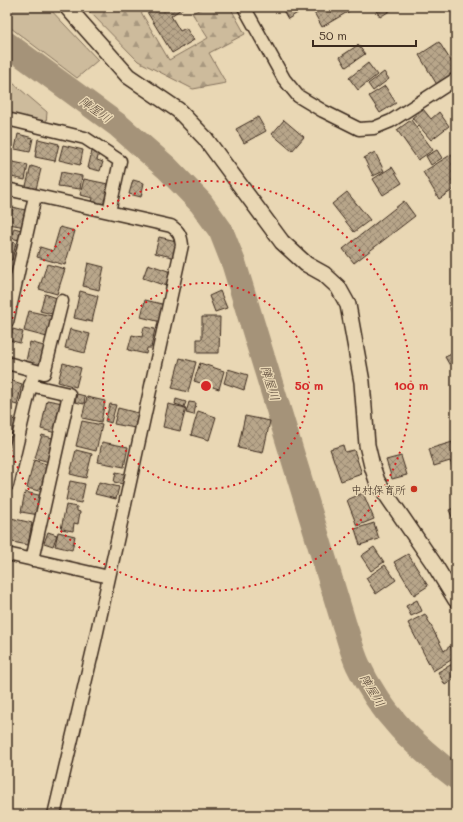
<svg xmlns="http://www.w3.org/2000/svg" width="463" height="822" font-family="Mali,'Klee One',sans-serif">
<defs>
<pattern id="forest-firs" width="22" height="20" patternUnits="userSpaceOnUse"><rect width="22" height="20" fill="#cdbb9c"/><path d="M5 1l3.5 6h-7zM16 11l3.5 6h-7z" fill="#a8987f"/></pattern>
<pattern id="building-cross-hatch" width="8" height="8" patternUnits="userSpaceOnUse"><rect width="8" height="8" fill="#b8a68a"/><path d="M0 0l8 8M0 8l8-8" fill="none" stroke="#978770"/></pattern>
</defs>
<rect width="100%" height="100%" fill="#e9d7b4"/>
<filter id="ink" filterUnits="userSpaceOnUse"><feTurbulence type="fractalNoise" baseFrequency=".025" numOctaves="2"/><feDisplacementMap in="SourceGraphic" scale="8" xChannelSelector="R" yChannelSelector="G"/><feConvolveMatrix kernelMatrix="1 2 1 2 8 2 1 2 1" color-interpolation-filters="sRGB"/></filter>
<g filter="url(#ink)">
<!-- forest -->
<path fill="url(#forest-firs)" stroke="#84725d" d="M85,7H138L169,60L208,38L192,13L205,7H230L245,34L209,53L226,83L193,89L138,61Z"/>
<!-- park -->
<path fill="#cdbb9c" stroke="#84725d" d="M7,7H48L98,60L77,78L7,25Z
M7,78L47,112L46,124L7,114Z"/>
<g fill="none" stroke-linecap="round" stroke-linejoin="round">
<!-- river -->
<path stroke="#a59379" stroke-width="25" d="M7,44L119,126L167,168L201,203L221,231L234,264L344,624C349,638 352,652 358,665C380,713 415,746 456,777"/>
</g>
<!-- building -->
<path fill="url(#building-cross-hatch)" stroke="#3b2a1e" d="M144,7H184L171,16L180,31L186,28L194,40L172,53Z
M281,7H307L288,19Z
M311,7H356L322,27Z
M374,7H396L380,17Z
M439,42L456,69V78L439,88L419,55Z
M358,45L365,54L346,67L340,57Z
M368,63L377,75L358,90L349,78Z
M384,72L389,79L373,91L368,84Z
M385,86L396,103L380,113L369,96Z
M423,109L431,119L439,112L449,126L431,140L412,118Z
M258,117L266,131L244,143L236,129Z
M284,120L304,137L292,151L272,134Z
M411,120L433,150L418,160L397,130Z
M18,134L33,138L30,152L15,149Z
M38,139L59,144L55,161L35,157Z
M63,145L83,150L80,165L59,160Z
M437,150L442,158L431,165L426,156Z
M92,151L99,153L97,160L103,162L100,171L88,168Z
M375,152L384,171L373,176L364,158Z
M452,154L456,159V168L453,171L456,175V188L439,199L423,172Z
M8,161L28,165L25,180L7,176Z
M31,166L41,169L36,189L26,186Z
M392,167L402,183L383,195L373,179Z
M61,172L82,176L80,189L58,186Z
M84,179L108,184L104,205L92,203L93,198L80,195Z
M133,180L144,183L141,197L129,194Z
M347,192L370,220L354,232L332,204Z
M404,201L415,216L354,263L343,249Z
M7,202L12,204L7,224Z
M13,207L29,211L25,227L9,224Z
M60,227L75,231L65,265L37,257L40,247L53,251Z
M14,228L22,230L19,240L11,238Z
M159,237L181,242L176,258L155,253Z
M7,241L16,243L12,260L7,259Z
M88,263L104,267L99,290L83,286Z
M47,264L65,269L57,294L39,289Z
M148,264L171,272L166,286L143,278Z
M80,291L98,296L92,322L74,318Z
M220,291L227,308L215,312L209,296Z
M45,294L57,298L52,314L40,311Z
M145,300L166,305L161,322L141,317Z
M456,302V329L449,303Z
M29,311L52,316L47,337L24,331Z
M202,317H220L219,353H197V339H202Z
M144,327L155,329L151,348H147L146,354L128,350L132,335L142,337Z
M13,329L23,332L20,343L9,340Z
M70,329L90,334L85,353L65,348Z
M30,342L47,347L42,370L25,366Z
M456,352V361L449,364L445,357Z
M180,358L196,362L188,392L172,388Z
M63,363L81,368L76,387L58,382Z
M200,363L224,371L219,389L194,381Z
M228,369L248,375L244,390L224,383Z
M7,379L22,384L17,405L7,402Z
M77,394L85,396L84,404L75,402Z
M87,397L105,401L101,422L82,418Z
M176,399L186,402L184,407L175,404Z
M47,400L63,403L56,433L41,429Z
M189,402L196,403L194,415L186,413Z
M110,404L116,405L111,423L105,421Z
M168,404L186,408L180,431L163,427Z
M118,408L138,413L135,428L114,424Z
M7,410L13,412L12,419L15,420L13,434L7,432Z
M198,411L216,417L209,440L191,435Z
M245,416L270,421L263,453L238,448Z
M82,421L102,425L96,451L76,446Z
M42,435L56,439L49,462L35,458Z
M7,436L15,438L14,442L10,441L7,456Z
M456,441V477L450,461L434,466L429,449Z
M102,442L128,447L124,467L98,462Z
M343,445L345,452L354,450L362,474L341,481L330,449Z
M76,450L92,454L86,478L70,474Z
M401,456L407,475L392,479L386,460Z
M34,460L49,465L43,492L27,488Z
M116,472L125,474L123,484L114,482Z
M70,481L85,484L81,503L66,500Z
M99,482L119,487L116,499L95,494Z
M25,492L43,496L39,515L21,512Z
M363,493L374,519L357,526L347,500Z
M66,505L77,507V511L80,512L78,524L74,523L73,531L61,529Z
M456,507V526L449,510Z
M11,518L32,523L28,545L7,541Z
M374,523L379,539L360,545L355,529Z
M48,532L57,535L53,546L44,543Z
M58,532L75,536L72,550L55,546Z
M374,547L384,562L371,571L361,556Z
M408,554L428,586L414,595L394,562Z
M385,565L396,580L376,594L366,578Z
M417,600L422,611L411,616L406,606Z
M425,614L444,651L450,646L456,657L433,671L408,623Z
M456,662V678L445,685L438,672Z"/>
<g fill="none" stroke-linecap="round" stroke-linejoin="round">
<!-- minor casing -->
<g stroke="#3b2a1e" stroke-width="15">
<path id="minor" d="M244,7L284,79L298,96L323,111L359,129L374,128L391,121L456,79
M7,119L85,138L120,161L109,212
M7,189L171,226C179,231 181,236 182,245L95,641L54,815
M7,322L35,196
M7,363L44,373L62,301
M30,385L69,394L32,560
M7,485L34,371
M7,554L109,577"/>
</g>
<!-- tertiary casing -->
<g stroke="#3b2a1e" stroke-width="18">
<path id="tertiary" d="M67,7L128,76L178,110L205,138L282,242L306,264L324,274L338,287L348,305L362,382L367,445L372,466L377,481L434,564L456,600"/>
</g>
<!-- minor -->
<use href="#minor" stroke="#e9d7b4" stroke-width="12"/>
<!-- tertiary -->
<use href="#tertiary" stroke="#e9d7b4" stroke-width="15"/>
</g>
</g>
<!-- distance rings -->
<g fill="none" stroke="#d62828" stroke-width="2" stroke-dasharray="2 4">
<circle cx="206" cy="386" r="103"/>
<path d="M7 336A205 205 0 1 1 7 436"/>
</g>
<!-- markers -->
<circle fill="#c8321e" stroke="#e9d7b4" stroke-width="1.5" cx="414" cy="489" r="4"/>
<g text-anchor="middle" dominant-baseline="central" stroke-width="3" stroke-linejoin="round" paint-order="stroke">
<!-- poi labels -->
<g font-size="11" fill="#3b2a1e" stroke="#e9d7b4" text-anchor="end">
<text x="406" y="489">中村保育所</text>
</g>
<!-- water labels -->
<g font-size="12" font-style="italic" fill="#564435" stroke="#e9d7b4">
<text transform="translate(96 109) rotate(36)">陣屋川</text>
<text transform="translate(271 383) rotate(73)">陣屋川</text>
<text transform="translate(373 690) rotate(59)">陣屋川</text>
</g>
</g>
<circle cx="206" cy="386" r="6" fill="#d62828" stroke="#e9d7b4" stroke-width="2"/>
<g font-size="12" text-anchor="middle" font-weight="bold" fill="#d62828" stroke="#e9d7b4" stroke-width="3" stroke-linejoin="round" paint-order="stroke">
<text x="309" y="390">50 m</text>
<text x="411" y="390">100 m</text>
</g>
<!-- margin -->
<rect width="463" height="822" fill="none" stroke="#e9d7b4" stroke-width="24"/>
<rect x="12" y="12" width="439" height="798" fill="none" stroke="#3b2a1e" stroke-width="1.5" filter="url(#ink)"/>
<!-- scale -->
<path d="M313 40v6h103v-6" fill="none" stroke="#3b2a1e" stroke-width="2"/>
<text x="319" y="40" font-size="12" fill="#3b2a1e" stroke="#e9d7b4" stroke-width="3" paint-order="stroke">50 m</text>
</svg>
